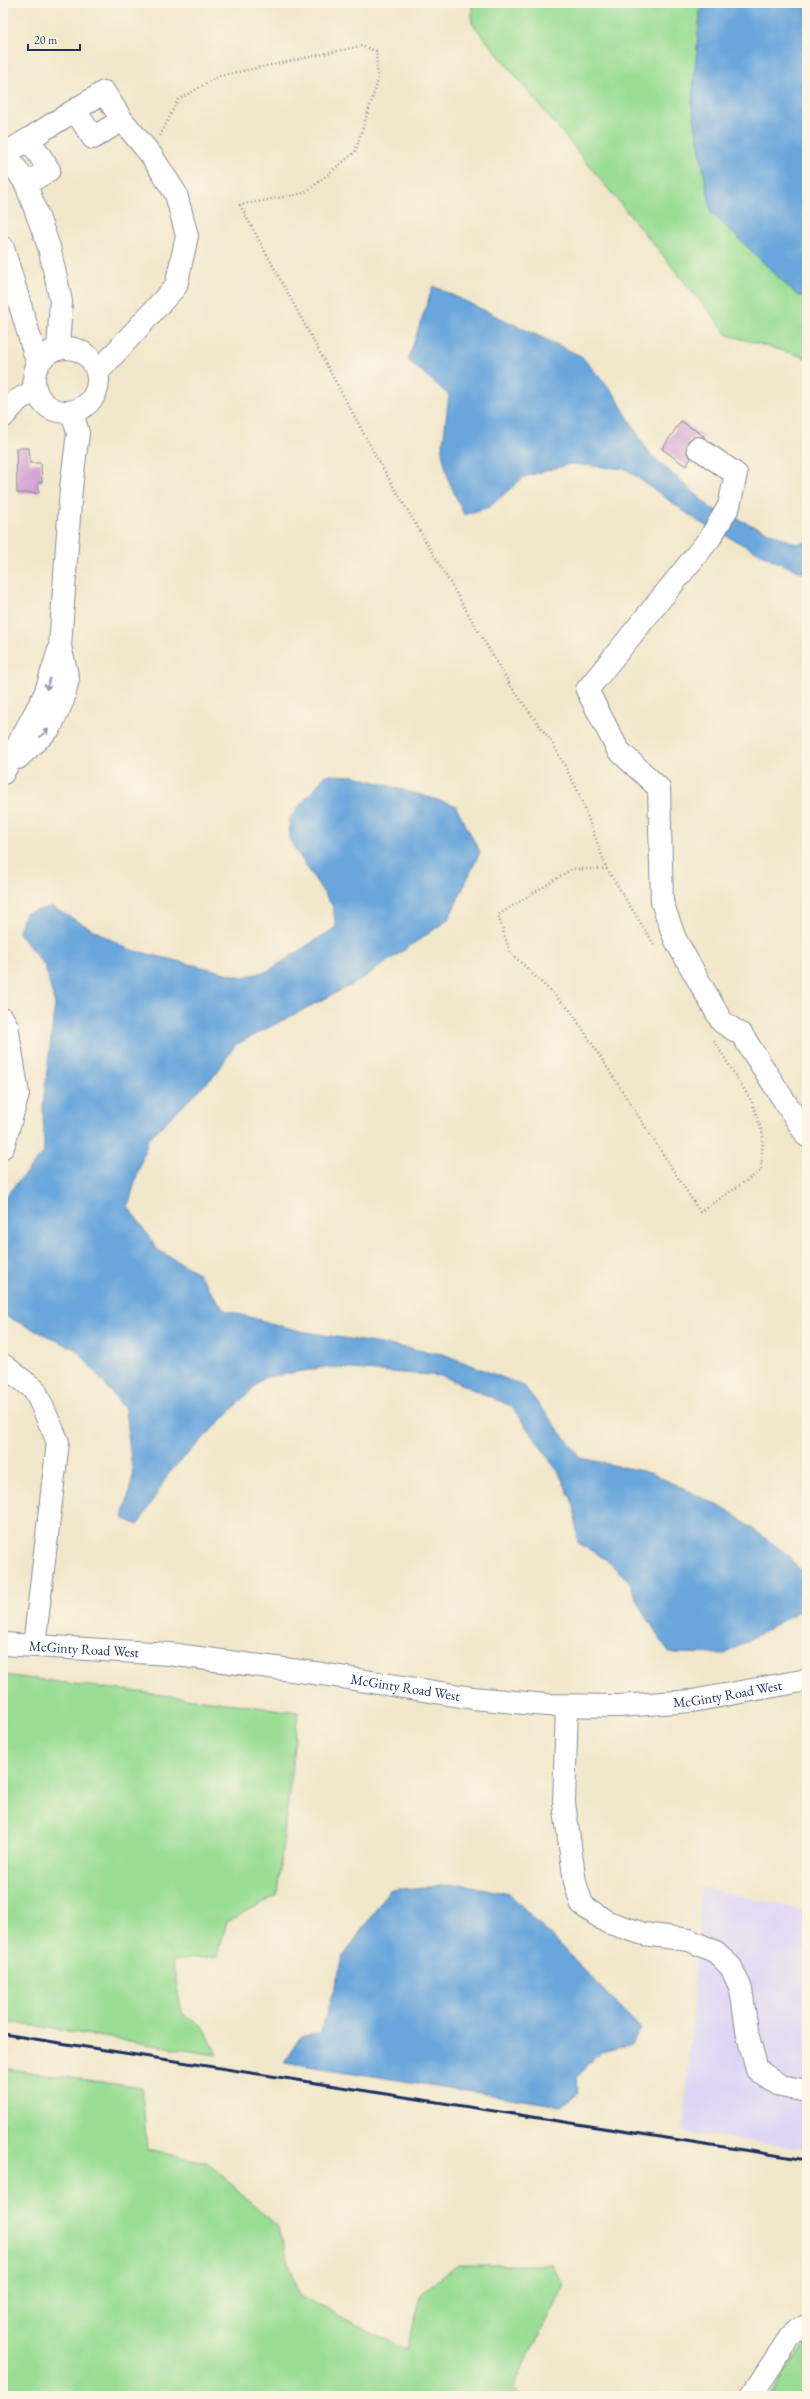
<svg xmlns="http://www.w3.org/2000/svg" width="810" height="2399" font-family="'EB Garamond',serif">
<rect width="100%" height="100%" fill="#fcf5e5"/>
<filter id="ink" filterUnits="userSpaceOnUse"><feTurbulence type="fractalNoise" baseFrequency=".025" numOctaves="2"/><feDisplacementMap in="SourceGraphic" scale="8" xChannelSelector="R" yChannelSelector="G"/><feConvolveMatrix kernelMatrix="1 2 1 2 8 2 1 2 1" color-interpolation-filters="sRGB"/></filter>
<filter id="wash" filterUnits="userSpaceOnUse"><feTurbulence type="fractalNoise" baseFrequency=".012" numOctaves="4" result="noise"/><feDisplacementMap in="SourceGraphic" scale="16" xChannelSelector="R" yChannelSelector="G"/><feGaussianBlur stdDeviation="0.9" result="paint"/><feColorMatrix in="noise" values="0 0 0 0 0 0 0 0 0 0 0 0 0 0 0 0 0 1.4 0 .05"/><feComposite in="paint" operator="in"/></filter>
<g filter="url(#wash)">
<rect width="100%" height="100%" fill="#f1e7ca"/>
<!-- built -->
<path fill="#ddd5f6" d="M701,1887L807,1911V2149L683,2132Z"/>
<!-- green -->
<path fill="#9add94" stroke="#5a8679" d="M472,3H701L692,105L711,211L798,296H807V358L728,335L472,23Z
M3,1675L298,1712L277,1895L227,1922L217,1956L172,1961L182,2013L204,2028L217,2055L3,2021Z
M3,2068L142,2088L147,2150L207,2162L278,2227L300,2296L407,2350L422,2292L458,2265H551L564,2284L513,2388L520,2396H3Z
M807,2340V2396H768Z"/>
<!-- water -->
<path fill="#69a6db" stroke="#426a9c" d="M701,3H807V296H798L711,212L692,105Z
M433,286L581,356L613,392L648,452L711,508L797,544L807,541V574L781,564L699,522L626,469L570,464L524,477L489,507L464,515L448,479L442,452L449,395L408,360Z
M326,775L355,776L455,805L480,852L448,920L359,981L235,1045L216,1074L148,1139L128,1206L158,1250L198,1273L224,1310L300,1331L443,1354L524,1386L581,1458L651,1473L726,1509L788,1555L807,1579V1601L799,1611L725,1654L669,1653L644,1613L628,1580L604,1558L578,1543L574,1505L558,1471L511,1406L442,1376L326,1367L263,1378L169,1473L138,1525L123,1518L133,1476L125,1409L77,1350L3,1315V1199L44,1152L43,1106L55,1004L45,966L18,933L25,913L52,907L128,949L243,977L268,971L336,927L333,907L290,841L289,819Z
M461,1884L510,1894L641,2029L630,2046L600,2052L577,2077L578,2094L561,2106L284,2062L301,2036L320,2034L344,1956L389,1890Z"/>
<g id="blocks">
<!-- building -->
<path fill="#cf9bd5" d="M681,421L705,437H693L688,441L687,453L691,458L686,466L662,449Z
M16,448H29L30,463H41L42,482H38L39,493H17Z"/>
</g>
</g>
<g filter="url(#ink)">
<use href="#blocks" fill-opacity="0" stroke="#868b94" stroke-width="1"/>
<g fill="none" stroke-linecap="round" stroke-linejoin="round">
<!-- minor casing -->
<g stroke="#868b94" stroke-width="24">
<path id="minor" d="M29,139L75,110
M26,184L6,153L29,139L49,170L26,184L49,247L61,301L58,349
M3,248L38,365
M34 380a32 32 0 1 1 64 0a32 32 0 1 1-64 0Z
M97,373L176,286L187,236L176,194L151,155L122,120L104,92L75,110L93,138L122,120
M3,417L18,400L35,390
M698,448L736,474L729,506L710,538L587,690L618,750L659,788L662,902L675,939L722,1022L742,1035L807,1136
M18,758L50,728L63,700L68,679L60,647
M3,773L45,694L60,647L71,488L78,433L72,412
M3,1019L7,1026L18,1094L3,1147
M3,1365L35,1390L58,1442L34,1646
M567,1706L564,1803L575,1882L582,1905L607,1922L644,1934L689,1940L716,1952L731,1967L741,1989L748,2036L757,2070L781,2086L807,2091
M751,2396L790,2337L800,2328L807,2326"/>
</g>
<!-- major casing -->
<g stroke="#868b94" stroke-width="24">
<g id="major">
<path id="s1" d="M3,1644L169,1654L322,1674L473,1698L546,1705L619,1706L692,1701L807,1680"/>
</g>
</g>
<!-- path -->
<path stroke="#868b94" stroke-width="2.5" stroke-dasharray="1 3" stroke-linecap="butt" d="M160,136L178,100L219,76L361,46L376,51L378,81L355,152L305,193L240,205L378,460L510,685L553,744L578,791L607,869L655,946
M607,869H572L498,915L510,952L571,1011L700,1212L761,1171L763,1135L752,1102L714,1041"/>
<!-- minor -->
<use href="#minor" stroke="#fff" stroke-width="22"/>
<!-- major -->
<use href="#major" stroke="#fff" stroke-width="22"/>
<!-- rail -->
<path stroke="#1b2f5e" stroke-width="3" d="M3,2034L807,2160"/>
</g>
<!-- one-way arrows -->
<defs><path id="oneway-shaft" d="M-6 0H5M1.5-3L5.5 0L1.5 3" fill="none" stroke-width="1.6" stroke-linecap="round" stroke-linejoin="round"/></defs>
<g stroke="#8d97ae">
<use href="#oneway-shaft" transform="translate(48 684) rotate(108)"/>
<use href="#oneway-shaft" transform="translate(44 733) rotate(-43)"/>
</g>
</g>
<g text-anchor="middle" dominant-baseline="central" stroke-width="3" stroke-linejoin="round" paint-order="stroke">
<!-- street labels -->
<g font-size="14" fill="#1b2f5e" stroke="#fcf5e5">
<text stroke="none"><textPath href="#s1" startOffset="81">McGinty Road West</textPath></text>
<text stroke="none"><textPath href="#s1" startOffset="405">McGinty Road West</textPath></text>
<text stroke="none"><textPath href="#s1" startOffset="729">McGinty Road West</textPath></text>
</g>
</g>
<!-- margin -->
<rect width="810" height="2399" fill="none" stroke="#fcf5e5" stroke-width="16"/>
<!-- scale -->
<path d="M28 44v6h52v-6" fill="none" stroke="#1b2f5e" stroke-width="2"/>
<text x="34" y="44" font-size="12" fill="#1b2f5e" stroke="#fcf5e5" stroke-width="3" paint-order="stroke">20 m</text>
</svg>
